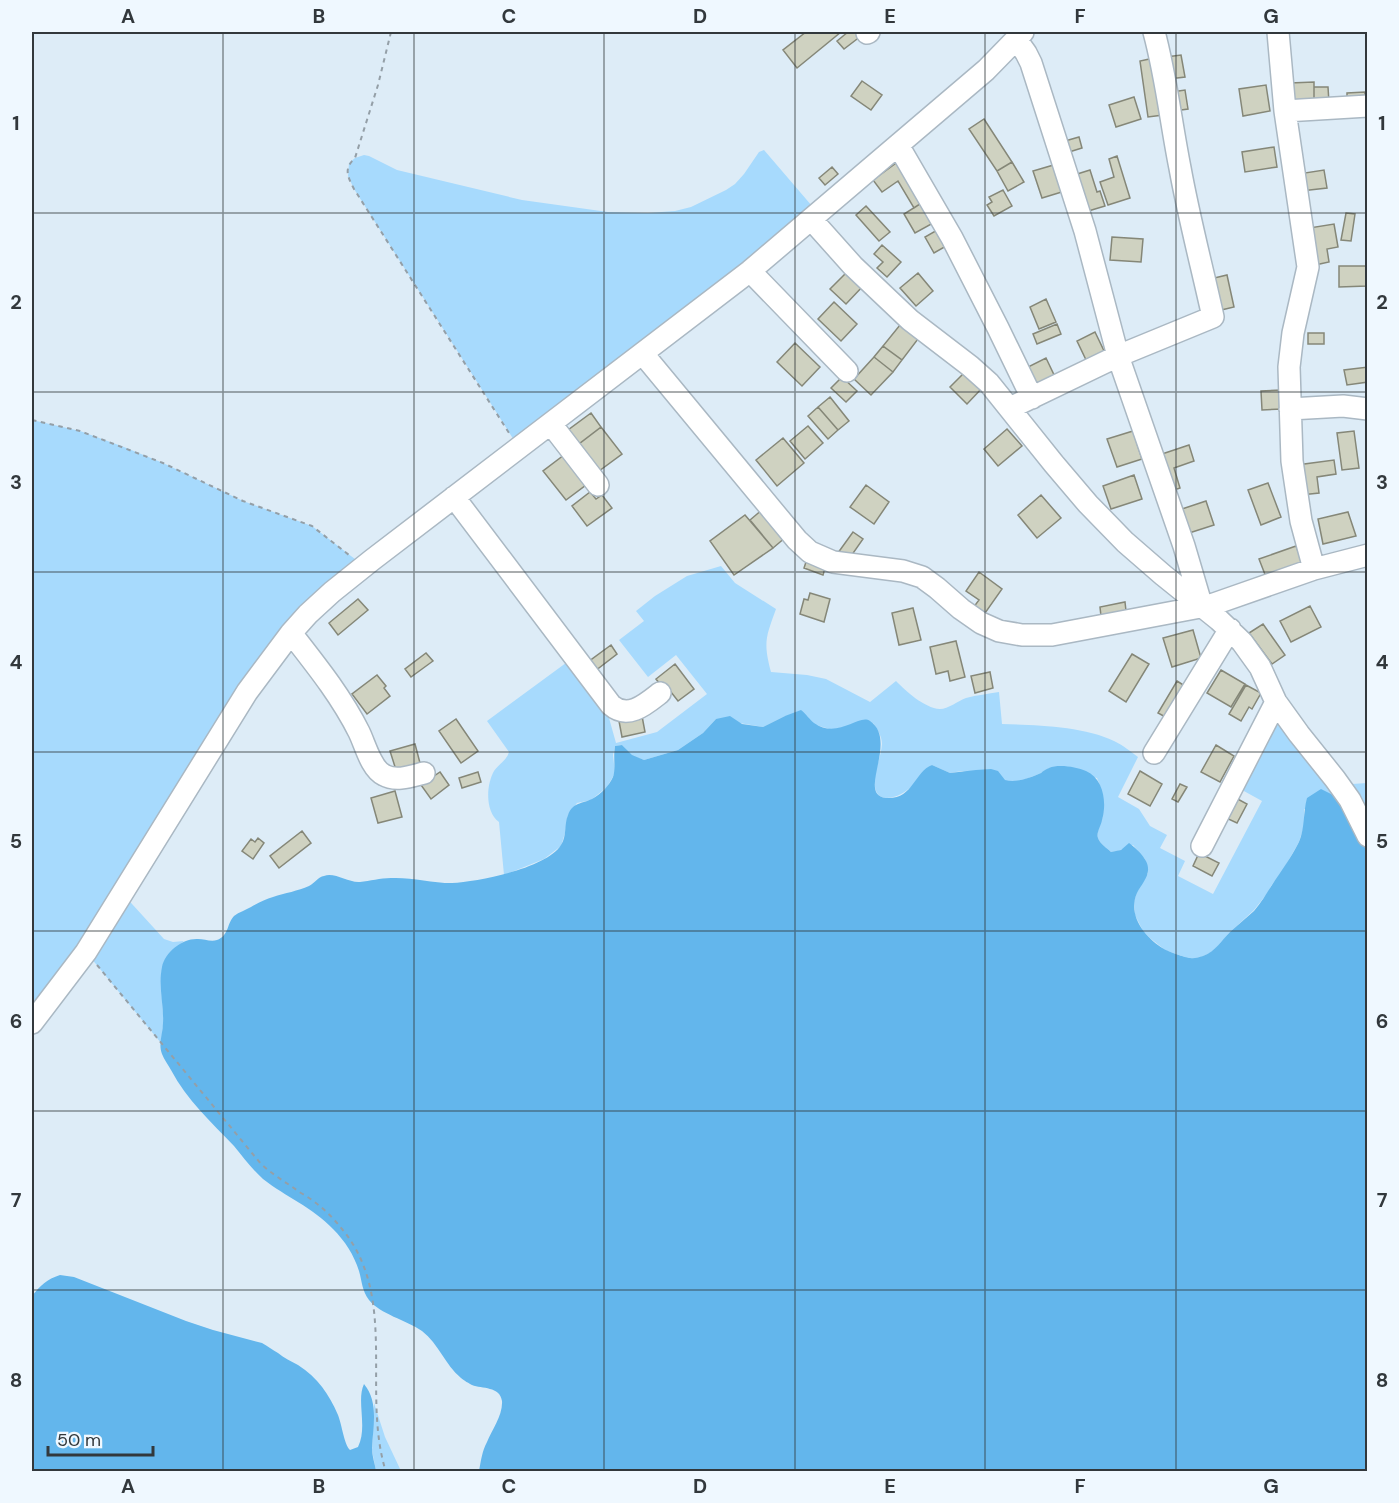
<svg xmlns="http://www.w3.org/2000/svg" width="1399" height="1503" font-family="'DM Sans',sans-serif">
<rect width="100%" height="100%" fill="#ddecf7"/>
<!-- green -->
<path fill="#a7dafd" d="M764,150L818,213L519,448L354,189L348,176L349,163L355,158L364,155L369,156L397,170L522,200L608,212L648,213L675,211L691,207L726,190L735,184L744,174L759,152Z
M32,420L80,431L124,447L163,463L243,501L312,526L364,566L308,614L122,893L164,939L173,942L184,941C153,965 162,980 163,1014C164,1024 162,1033 161,1043L86,952L32,1023Z
M721,566L735,583L776,609C766,637 763,642 771,672L807,675L826,679L870,702L896,681C906,691 924,708 940,709C948,709 958,701 966,698C977,695 988,694 999,692L1002,724C1035,725 1084,726 1114,741C1123,745 1131,752 1138,757L1118,797L1139,809L1150,826L1167,835L1160,848L1185,861L1178,876L1213,894L1262,801L1233,785L1276,702L1335,779L1352,784L1367,783V819L1304,809V826L1299,842L1283,870L1271,886L1269,891L1254,910L1229,933L1217,947L1210,953L1201,957L1190,959L1165,950L1150,938L1143,931L1135,915L1134,902L1137,892L1148,873L1145,859L1133,845L1118,851L1111,852C1107,848 1100,844 1098,838C1096,831 1102,822 1103,815C1105,802 1102,790 1097,778L1049,768L1039,774L1023,780L1011,782L962,771L950,773L932,765C919,778 907,797 887,798C880,798 876,794 875,787C873,772 881,758 882,744C882,736 877,729 873,723L833,730L785,716L763,727L716,719L703,733L678,750L644,760L632,756L622,745L615,746L613,755L615,773L607,787L591,800L577,803L568,815L565,833L561,846L544,859L504,875L499,822C485,812 486,785 494,771C499,764 507,760 509,752L487,721L570,660L604,707L609,718L616,743L657,732L707,694L676,655L648,677L619,640L644,621L636,611L655,596L687,576Z
M374,1403L385,1437L401,1471H376L372,1450Z"/>
<!-- forest -->
<path fill="#63b6ec" d="M801,710C806,714 810,720 814,723C838,740 859,713 870,721C899,741 856,795 886,798C913,800 914,772 932,765L950,773L976,770L991,769L998,771L1005,780C1016,783 1030,778 1041,773C1043,771 1046,769 1049,768C1059,764 1076,767 1086,771C1104,779 1107,803 1102,820C1101,826 1096,833 1098,838C1100,844 1107,848 1111,852L1121,850L1129,843C1136,848 1148,859 1148,868C1149,877 1141,885 1137,893C1127,915 1145,938 1164,949C1167,951 1186,958 1190,958C1194,959 1199,957 1203,956C1216,951 1221,941 1230,932C1238,925 1246,918 1254,911C1261,903 1266,894 1272,885C1281,871 1291,858 1299,842C1305,828 1303,813 1307,798L1321,789L1343,800L1367,819V1471H479C481,1461 482,1451 487,1442C492,1430 503,1415 502,1401C500,1386 482,1389 472,1385C470,1384 463,1380 461,1378C445,1365 439,1344 422,1331C406,1320 380,1314 369,1300C362,1291 362,1281 359,1271C354,1255 345,1241 333,1229C312,1207 286,1197 263,1179C252,1169 243,1157 234,1146C211,1122 187,1100 171,1070C168,1065 164,1059 162,1054C158,1044 163,1033 163,1023C164,1005 158,986 162,967C165,952 183,938 198,939C204,939 211,942 217,940C229,936 227,923 234,916C239,912 246,910 251,907C258,903 266,899 273,897C285,893 298,891 309,886C315,883 318,877 324,876C335,872 348,883 360,882C370,881 380,878 391,878C411,877 431,883 452,883C478,882 547,868 561,845C567,836 564,824 568,815C573,802 582,804 592,799C601,794 609,786 613,777C616,769 613,756 615,746L622,745L632,755L644,760L678,750L703,733L716,719L730,716L742,724L763,727L785,716Z
M60,1275L74,1277L186,1321L213,1330L262,1343C268,1346 272,1350 278,1353C284,1358 291,1361 298,1365C318,1378 329,1394 338,1415C342,1425 344,1444 350,1450L358,1447C368,1427 356,1401 364,1384C379,1402 373,1426 372,1448C372,1456 375,1464 376,1471H32V1296C40,1286 47,1279 60,1275Z"/>
<!-- building -->
<path fill="#cfd2c1" stroke="#858778" stroke-width="1.5" d="M806,32H841L797,68L783,50Z
M848,32H857L861,36L844,49L837,41Z
M1181,55L1185,77L1169,79L1166,57Z
M1154,58L1163,115L1148,117L1140,61Z
M862,81L882,95L871,110L851,96Z
M1314,82V104L1291,105L1290,83Z
M1266,85L1270,111L1243,116L1239,89Z
M1314,87H1328L1329,103L1314,104Z
M1185,90L1188,109L1174,111L1172,92Z
M1365,92V102L1347,103V93Z
M1134,97L1141,119L1116,127L1109,105Z
M984,119L1012,162L997,171L969,129Z
M1079,137L1082,148L1069,152L1065,141Z
M1274,147L1277,167L1245,172L1242,152Z
M1117,156L1130,198L1108,205L1100,182L1114,177L1109,159Z
M899,161L923,202L914,208L898,181L882,192L873,180Z
M1012,162L1024,182L1008,191L997,171Z
M1057,164L1065,191L1042,198L1033,171Z
M832,167L838,174L825,185L819,178Z
M1090,170L1097,192L1100,191L1105,206L1085,212L1074,175Z
M1324,170L1327,188L1301,191L1298,174Z
M1003,190L1012,206L994,216L987,205L992,202L989,197Z
M923,202L935,222L915,233L904,214Z
M866,206L890,232L879,241L856,215Z
M1346,213L1355,214L1351,241L1341,240Z
M1334,224L1338,247L1327,249L1329,262L1315,265L1309,228Z
M939,229L948,245L934,253L925,237Z
M1112,237L1143,239L1141,262L1110,260Z
M882,245L901,262L887,277L877,268L883,262L874,254Z
M1339,266H1367V286L1339,287Z
M849,270L864,285L846,304L830,289Z
M918,273L933,291L916,306L900,288Z
M1227,275L1234,307L1217,311L1210,279Z
M1046,299L1056,322L1039,329L1030,307Z
M834,302L857,324L841,341L818,319Z
M1057,324L1061,334L1037,344L1033,334Z
M900,325L918,339L902,360L883,346Z
M1095,332L1106,355L1088,364L1077,341Z
M1308,333H1324V344H1308Z
M795,343L820,367L802,386L777,362Z
M883,346L902,360L893,372L874,357Z
M874,357L893,372L871,395L854,379Z
M1046,358L1056,379L1034,390L1024,369Z
M1368,367V382L1347,385L1344,370Z
M967,370L984,386L967,404L950,387Z
M842,377L857,391L846,402L831,388Z
M1281,390L1282,409L1262,410L1261,391Z
M830,397L849,421L838,430L818,407Z
M818,407L838,430L828,439L808,416Z
M591,413L601,427L575,447L564,433Z
M808,426L823,443L805,459L790,441Z
M601,427L622,454L599,471L579,444Z
M1007,429L1022,446L998,466L984,449Z
M1133,431L1142,459L1117,467L1107,439Z
M1354,431L1359,468L1342,470L1337,433Z
M783,438L804,463L777,486L756,460Z
M1189,445L1194,461L1174,468L1180,488L1171,491L1159,455Z
M564,455L586,485L566,500L543,471Z
M1334,460L1336,474L1317,477L1319,493L1301,495L1297,465Z
M1134,475L1142,499L1111,509L1103,486Z
M1268,483L1281,517L1261,525L1248,490Z
M866,485L889,502L874,524L850,507Z
M590,492L596,499L602,495L612,508L587,526L572,506Z
M1041,495L1061,518L1037,538L1018,515Z
M1206,501L1214,525L1186,534L1179,510Z
M763,509L786,537L773,548L750,520Z
M1348,512L1356,536L1323,544L1318,519Z
M745,515L773,548L734,575L710,541Z
M853,532L863,539L849,559L835,557Z
M1296,546L1303,564L1266,577L1259,559Z
M807,559L826,565L823,575L804,568Z
M979,572L1002,589L983,616L973,608L979,600L966,591Z
M810,593L830,599L824,622L800,614L804,599L808,600Z
M358,599L368,610L338,635L329,623Z
M1125,602L1126,611L1101,616L1100,607Z
M1310,606L1321,627L1291,642L1280,621Z
M913,608L921,640L899,645L892,613Z
M1263,624L1285,655L1272,664L1249,633Z
M1193,630L1201,658L1172,667L1163,638Z
M956,641L965,677L950,681L948,671L936,674L930,647Z
M611,645L617,654L595,671L588,662Z
M426,653L433,661L411,677L405,669Z
M1132,654L1149,664L1126,702L1109,691Z
M675,664L694,689L678,701L671,692L668,694L656,679Z
M1221,670L1245,684L1231,707L1207,693Z
M990,672L993,688L975,693L971,676Z
M377,675L386,686L384,688L390,696L367,714L352,694Z
M1177,681L1188,688L1169,719L1158,713Z
M1246,685L1261,693L1252,709L1249,707L1241,721L1229,714Z
M642,716L645,732L622,737L619,721Z
M456,719L478,751L461,763L439,731Z
M415,744L420,763L396,770L390,751Z
M1216,745L1234,756L1220,782L1201,772Z
M1140,771L1162,784L1150,806L1128,794Z
M440,772L449,785L431,799L421,785Z
M478,772L481,782L462,788L459,778Z
M1180,784L1187,787L1178,802L1172,799Z
M395,791L402,817L378,823L371,798Z
M1234,797L1247,804L1237,823L1224,817Z
M302,831L311,843L279,868L270,856Z
M258,838L264,843L253,859L242,851L251,839L255,842Z
M1199,853L1219,863L1212,876L1193,866Z"/>
<g fill="none" stroke-linecap="round" stroke-linejoin="round">
<!-- minor casing -->
<g stroke="#aab8c3" stroke-width="24">
<path id="minor" d="M1278,32L1285,111L1308,267L1293,333L1289,367L1292,461L1301,521L1314,569
M867,33L869,32
M1016,39L1026,53L1031,63L1085,231L1118,356L1184,546L1202,607
M1285,111L1368,106
M898,145L952,238L998,328L1032,398
M811,219L853,266L910,320L970,366L989,383L1054,464L1088,504L1125,542L1163,575L1219,620L1242,642L1260,667L1276,702L1299,734L1335,779L1350,800L1368,836
M750,271L847,371
M643,354L797,540L810,552L833,562L903,571L922,577L937,588L961,609L981,623L999,631L1022,635H1052L1211,605L1314,569L1368,555
M1010,408L1118,356L1213,317C1202,267 1189,218 1180,168C1171,123 1166,76 1154,32
M1290,409L1343,406L1368,409
M551,424L598,485
M454,497L611,705C628,720 646,704 660,693
M291,633C316,665 341,696 359,732C365,744 371,769 384,775C396,782 412,776 424,773
M1154,753L1230,629
M1202,846L1276,702
M32,1023L86,952L247,692L291,633L308,614L332,592L372,560L750,271L986,70L1023,32"/>
</g>
<!-- path -->
<path stroke="#949fa7" stroke-width="2" stroke-dasharray="4.5 4.5" stroke-linecap="butt" d="M391,32L378,85L355,158C343,169 348,177 354,189L509,433
M32,420L80,431L163,463L243,501L312,526L349,555
M97,965L261,1164C273,1175 287,1183 301,1193C317,1202 331,1215 342,1229C399,1297 361,1393 386,1472"/>
<!-- minor -->
<use href="#minor" stroke="#fff" stroke-width="21"/>
</g>
<!-- grid -->
<path fill="none" stroke="#32383c" stroke-width="1.5" stroke-opacity="0.55" d="M223,32V1472M414,32V1472M604,32V1472M795,32V1472M985,32V1472M1176,32V1472M32,213H1368M32,392H1368M32,572H1368M32,752H1368M32,931H1368M32,1111H1368M32,1290H1368"/>
<!-- border -->
<rect width="1399" height="1503" fill="none" stroke="#eff8ff" stroke-width="66"/>
<!-- scale -->
<path d="M48 1446v9h105v-9" fill="none" stroke="#32383c" stroke-width="3"/>
<text x="57" y="1446" font-size="18" fill="#32383c" stroke="#eff8ff" stroke-width="4.5" paint-order="stroke">50 m</text>
<rect x="33" y="33" width="1333" height="1437" fill="none" stroke="#32383c" stroke-width="2"/>
<g font-size="20" text-anchor="middle" font-weight="bold" fill="#32383c">
<text x="128" y="23">A</text>
<text x="319" y="23">B</text>
<text x="509" y="23">C</text>
<text x="700" y="23">D</text>
<text x="890" y="23">E</text>
<text x="1080" y="23">F</text>
<text x="1271" y="23">G</text>
<text x="16" y="130">1</text>
<text x="1382" y="130">1</text>
<text x="16" y="309">2</text>
<text x="1382" y="309">2</text>
<text x="16" y="489">3</text>
<text x="1382" y="489">3</text>
<text x="16" y="669">4</text>
<text x="1382" y="669">4</text>
<text x="16" y="848">5</text>
<text x="1382" y="848">5</text>
<text x="16" y="1028">6</text>
<text x="1382" y="1028">6</text>
<text x="16" y="1207">7</text>
<text x="1382" y="1207">7</text>
<text x="16" y="1387">8</text>
<text x="1382" y="1387">8</text>
<text x="128" y="1493">A</text>
<text x="319" y="1493">B</text>
<text x="509" y="1493">C</text>
<text x="700" y="1493">D</text>
<text x="890" y="1493">E</text>
<text x="1080" y="1493">F</text>
<text x="1271" y="1493">G</text>
</g>
</svg>
